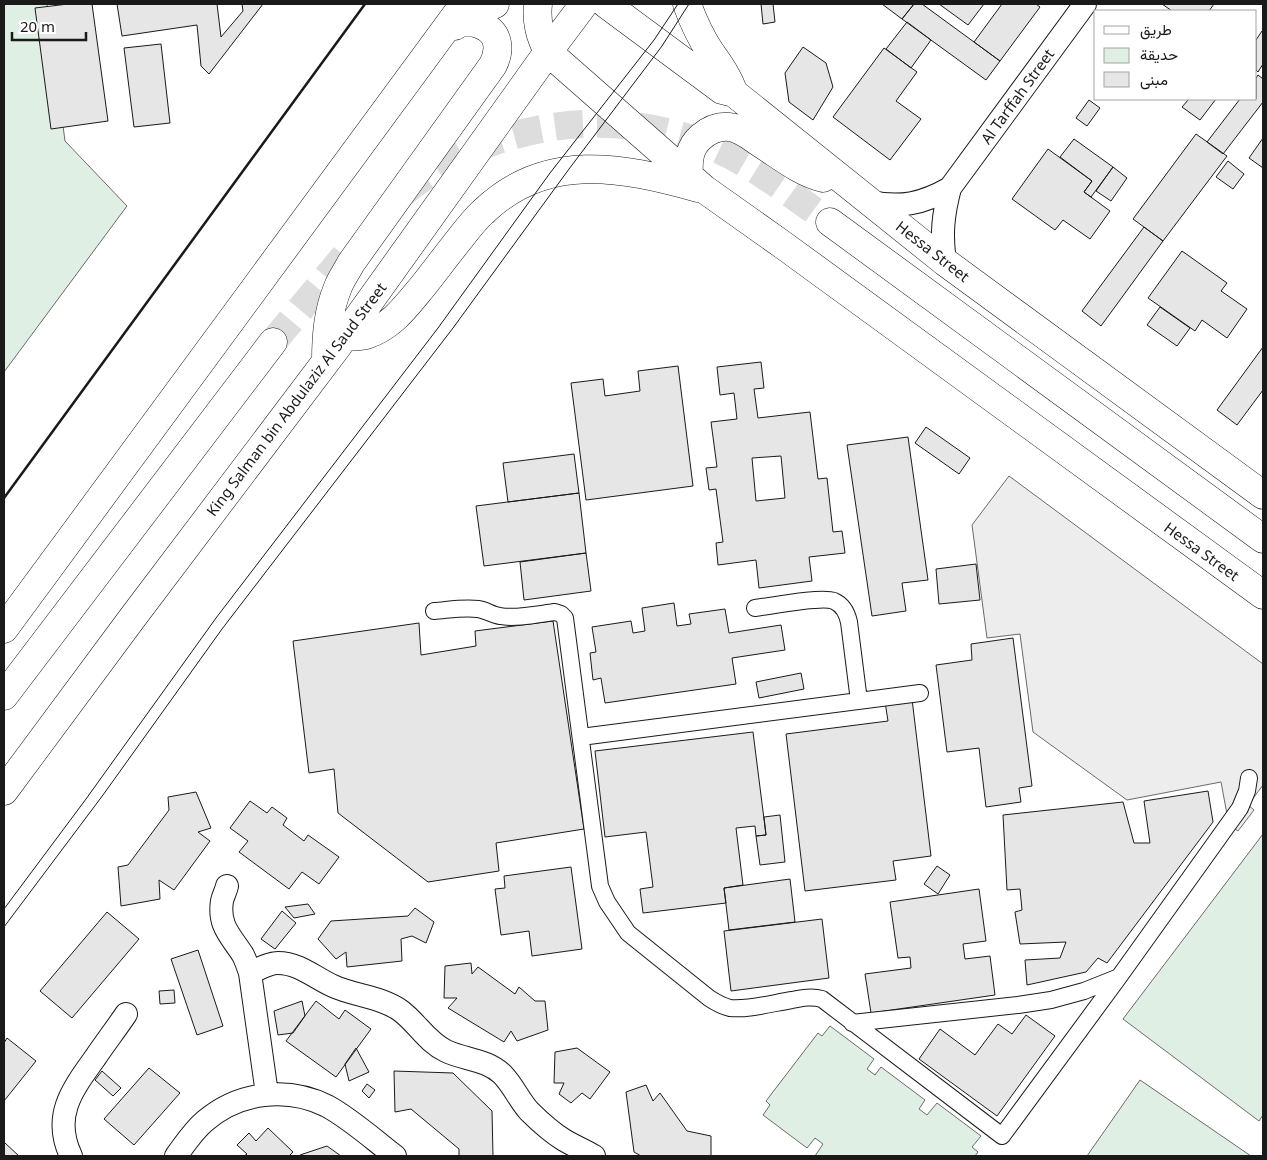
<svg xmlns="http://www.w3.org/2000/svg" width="1267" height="1160" font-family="'Noto Sans',Vazirmatn,sans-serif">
<rect width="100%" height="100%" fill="#fff"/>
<!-- green -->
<path fill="#e0efe3" stroke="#6a6a6a" d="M4,4H47L65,141L127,206L4,372Z
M1263,834V1115L1259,1121L1123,1019Z
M830,1026L874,1059L867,1069L875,1075L881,1067L925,1100L919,1109L927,1115L937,1103L981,1136L972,1147L978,1152L975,1156H815L823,1144L815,1138L807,1148L763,1115L770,1105L766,1101L818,1033L822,1036Z
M1140,1080L1251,1156H1087Z"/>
<!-- parking -->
<path fill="#ededed" stroke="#6a6a6a" d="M1009,476L1263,664V785L1248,805L1254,810L1238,831L1229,825L1221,782L1127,800L1033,732L1020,634L987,638L972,525Z"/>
<!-- building -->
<path fill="#e6e6e6" stroke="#1a1a1a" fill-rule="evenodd" d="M68,4H92L108,121L51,129L35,8Z
M117,4H217L221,37L243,11L242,4H263L209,74L201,66L197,25L122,36Z
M761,4H773L775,22L763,24Z
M882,4H914L902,19Z
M914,4H922L1000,61L986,80L902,19Z
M939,4H984L968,25Z
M1002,4H1036L1040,7L1000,61L974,42Z
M1162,4H1214L1209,11H1172Z
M907,22L931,40L911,68L886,49Z
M1262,31L1263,32V64L1258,72L1256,70V40Z
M161,44L170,123L134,127L124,48Z
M803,47L826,63L833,87L813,120L789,102L785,73Z
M884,48L917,72L896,101L921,119L890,160L833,117Z
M1258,75L1263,79V102L1223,154L1207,142L1240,99H1256V78Z
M1189,99H1216L1200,120L1182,107Z
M1089,100L1100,108L1087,126L1076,118Z
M1196,134L1227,156L1163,241L1133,219Z
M1263,138V168L1249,158Z
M1074,139L1113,167L1091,197L1084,192L1092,181L1060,157Z
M1048,149L1092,181L1084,192L1110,211L1090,239L1063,220L1055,230L1012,199Z
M1228,161L1244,174L1233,189L1216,177Z
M1113,167L1127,178L1111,201L1096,191Z
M1144,227L1163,241L1101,326L1082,311Z
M1182,251L1227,283L1221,291L1247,309L1227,338L1202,320L1195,331L1148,298Z
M1160,307L1190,328L1177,346L1147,325Z
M1263,347V390L1237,425L1217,410Z
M761,362L764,388L754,389L758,418L810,412L818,479L827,478L833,532L842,531L845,553L809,557L812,581L759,588L756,560L718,565L716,543L723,542L716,489L709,490L706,468L717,467L711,422L737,419L734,393L720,395L717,367ZM781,456L785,498L756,501L752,458Z
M678,366L693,486L586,500L571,383L603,379L605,396L640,391L638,371Z
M926,427L970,458L959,474L915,443Z
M908,437L928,580L902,583L906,611L872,616L847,445Z
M574,454L579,493L508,502L503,463Z
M579,493L586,553L484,566L476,506Z
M586,553L591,591L524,600L520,562Z
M976,564L980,600L939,604L936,569Z
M674,603L677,626L691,624L689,614L725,609L729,633L781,625L785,650L732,658L736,684L605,703L601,678L593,680L590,653L596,652L592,627L631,621L633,633L645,631L642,608Z
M553,621L584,829L496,843L499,871L428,882L338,813L334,769L309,773L293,641L419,623L421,655L476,646L475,631Z
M1013,638L1032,786L1019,788L1021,802L986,807L979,748L947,752L936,665L972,660L971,644Z
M801,673L804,689L759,698L756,682Z
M912,699L931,856L893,861L896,880L805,891L786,734L888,721L885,702Z
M753,732L766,835L756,836L755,826L736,828L743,885L724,888L726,903L643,913L640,889L653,887L646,832L605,837L595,751Z
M1208,791L1213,822L1107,963L1098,958L1086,972L1027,985L1025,960L1060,958L1066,942L1020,944L1015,912L1022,910L1020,889L1007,890L1003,815L1123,802L1134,843H1150L1144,801Z
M196,792L211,828L198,832L210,841L174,890L159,880L160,899L121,906L118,867L128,865L169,810L168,797Z
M250,801L267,813L272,807L287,818L283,825L304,841L308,835L339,857L319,884L302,872L289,889L239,852L248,841L230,828Z
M780,815L785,862L760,865L756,836L766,835L764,817Z
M937,866L950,875L938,894L924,884Z
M571,867L582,949L532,956L529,931L501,935L495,889L505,888L504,876Z
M790,879L795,922L729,930L724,888Z
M979,889L986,941L963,944L965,959L990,956L995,995L871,1013L865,974L911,968L910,957L898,958L890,902Z
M308,904L315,914L294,918L285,907Z
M415,908L434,922L426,943L412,936L401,939L402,961L347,967L346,952L336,959L318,939L331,921L408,916Z
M282,911L296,923L275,949L261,939Z
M107,912L139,939L72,1018L40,991Z
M822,919L829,978L731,991L724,931Z
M198,950L223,1026L197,1035L171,959Z
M471,963L472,974L478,967L515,994L519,987L535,1001H545L548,1030L517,1041L511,1031L504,1042L448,1008L457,998H444L445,966Z
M174,990L175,1003L160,1004L159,991Z
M302,1001L305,1016L293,1033L278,1035L274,1011Z
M316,1001L339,1019L345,1010L371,1029L336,1077L286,1041Z
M1026,1015L1055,1036L997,1116L919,1059L940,1029L975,1055L998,1024L1012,1034Z
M7,1038L36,1061L4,1101V1043Z
M356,1048L369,1072L349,1081L345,1064Z
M577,1048L610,1072L590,1099L582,1093L571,1103L559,1094L564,1083H554L555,1052Z
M149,1068L180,1093L134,1145L104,1119Z
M102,1071L121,1088L113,1096L95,1080Z
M394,1071L453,1073L492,1111L493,1156H459V1149L411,1109L395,1112Z
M367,1084L375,1090L369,1098L362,1091Z
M646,1085L653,1101L660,1093L687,1131L711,1136V1156H641L634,1152L626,1092Z
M268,1128L293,1152L289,1156H244L247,1154L237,1145L249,1133L256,1141Z
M5,1143L19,1156H4V1145Z
M327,1146L341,1156H300V1155Z"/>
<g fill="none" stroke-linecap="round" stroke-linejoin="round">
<!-- primary-tunnel -->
<path stroke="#ddd" stroke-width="28" stroke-dasharray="28 14" stroke-linecap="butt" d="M403,193C489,122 612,103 715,148C756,166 793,196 830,222
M273,342L353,246"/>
<!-- pedestrian casing -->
<g stroke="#1a1a1a" stroke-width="18">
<path id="pedestrian" d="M755,608C771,606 822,596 834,601C843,605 847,613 849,622L859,701
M434,611C448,610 464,607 478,609C486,610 492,615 500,616C516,619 539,614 555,612L561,614L565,618L600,886L607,902L628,933L709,998C715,1002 722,1006 730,1008C748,1010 773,1003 792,1000C802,998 812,996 822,999L1002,1136L1119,977L1240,808L1247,791L1249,778
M581,737L920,693
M852,1023L1018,1005L1051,1000L1084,991L1119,977"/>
</g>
<!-- minor casing -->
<g stroke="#1a1a1a" stroke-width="24">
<path id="minor" d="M870,202C901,208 922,204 950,188
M945,262C941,234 943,215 950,188L1085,4
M227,886C226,891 223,896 222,901C218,926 231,936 243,955C246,961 248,967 250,973L267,1094
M250,973C259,969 268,963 278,963C299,963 315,978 333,986C355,996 382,997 401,1011C417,1023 427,1042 446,1051C465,1060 486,1059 502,1074C513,1085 519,1100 529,1111C540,1122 551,1132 564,1140C574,1146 584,1150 594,1156
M71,1156C52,1116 72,1090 95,1058C105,1043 116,1029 126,1014
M176,1156C185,1144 193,1131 205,1121C239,1092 287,1086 327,1106C351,1119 374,1140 395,1156"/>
</g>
<!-- primary casing -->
<g stroke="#1a1a1a" stroke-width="29">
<path id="primary" d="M538,4C536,22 540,36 548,52L704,189L783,245L1263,595
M606,4L722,90L734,93L945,262L1263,495
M687,4C693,21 701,38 711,53C721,67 728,77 734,93
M455,26C467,17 481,9 495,4
M689,176C688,161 689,147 701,137C708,131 718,126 729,127C742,128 752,138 763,145C782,157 800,172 823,178
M830,222L1263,539
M344,337C351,336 359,337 366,335C392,327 407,305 423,286C435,271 446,256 458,241C466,231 474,220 483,212C546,151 622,167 698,188
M326,361C326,335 328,311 338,287C341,279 347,271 351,263L493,65C501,49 499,32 481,25C475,22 467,22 460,22
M4,629L464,4
M4,696L273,342
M4,791L133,617L337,347L548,52L584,4"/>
</g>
<!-- pedestrian -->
<use href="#pedestrian" stroke="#fff" stroke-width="16"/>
<!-- minor -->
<use href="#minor" stroke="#fff" stroke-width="22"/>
<!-- primary -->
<use href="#primary" stroke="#fff" stroke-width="28"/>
<!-- tram -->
<path stroke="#1a1a1a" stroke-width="1" d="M4,909L86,799L216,618L438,328L550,173L654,40L678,4
M4,927L103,795L222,629L453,328L569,169L662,46L689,4"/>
<!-- wall -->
<path stroke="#1a1a1a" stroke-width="2.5" d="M4,498L365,4"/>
</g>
<g text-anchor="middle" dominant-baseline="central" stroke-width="4" stroke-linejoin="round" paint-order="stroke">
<!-- street labels -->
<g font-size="15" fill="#1a1a1a" stroke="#fff">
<text transform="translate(1017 96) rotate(-54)">Al Tarffah Street</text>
<text transform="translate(933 251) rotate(38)">Hessa Street</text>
<text transform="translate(296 399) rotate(-53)">King Salman bin Abdulaziz Al Saud Street</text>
<text transform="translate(1202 551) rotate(36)">Hessa Street</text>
</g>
</g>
<!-- border -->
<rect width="1267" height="1160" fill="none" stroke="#1a1a1a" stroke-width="10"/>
<!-- legend -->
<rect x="1094" y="10" width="162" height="90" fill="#ffffff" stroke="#a3a3a3"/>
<rect x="1104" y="26" width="25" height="8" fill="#ffffff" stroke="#a3a3a3"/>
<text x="1140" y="35" font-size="15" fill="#1a1a1a">طريق</text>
<rect x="1104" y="48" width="25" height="15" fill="#e0efe3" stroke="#a3a3a3"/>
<text x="1140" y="60" font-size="15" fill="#1a1a1a">حديقة</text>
<rect x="1104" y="72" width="25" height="15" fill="#e6e6e6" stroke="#a3a3a3"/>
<text x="1140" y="85" font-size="15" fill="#1a1a1a">مبنى</text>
<!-- scale -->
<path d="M12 32v8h74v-8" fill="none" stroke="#1a1a1a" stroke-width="2.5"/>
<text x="20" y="32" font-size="15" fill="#1a1a1a" stroke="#ffffff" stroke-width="4" paint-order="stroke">20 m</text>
</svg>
